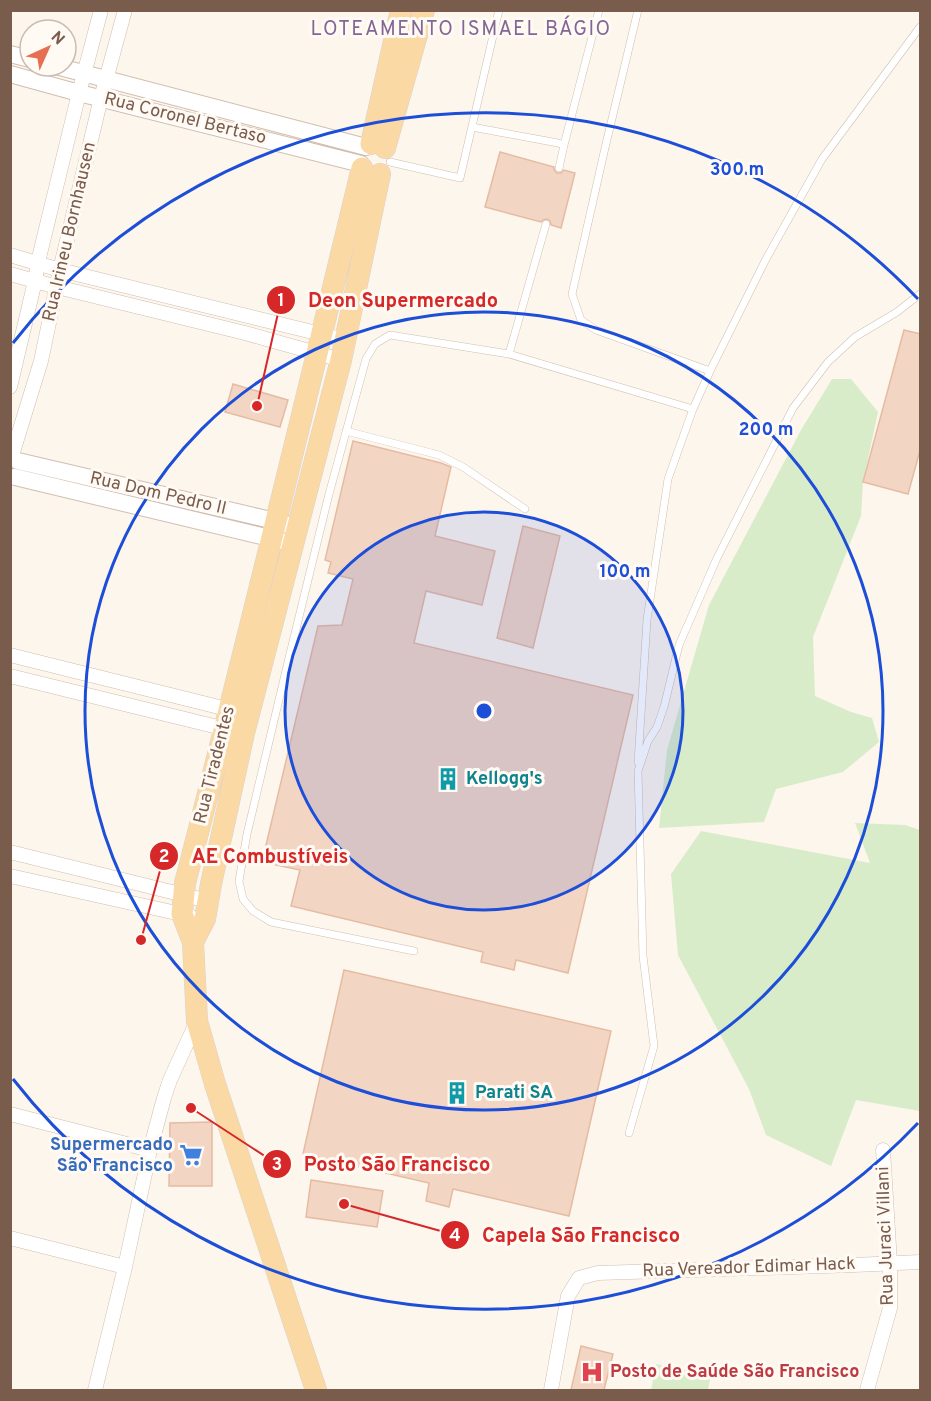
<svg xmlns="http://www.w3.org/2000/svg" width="931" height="1401" font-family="Overpass,sans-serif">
<rect width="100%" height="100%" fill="#fdf6ec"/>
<!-- green -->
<path fill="#d8ecc9" d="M832,379H851L878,412L863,482L861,516L813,637L815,696L851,712L872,718L879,742L843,772L776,789L764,822L659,828L667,750L709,605L801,430Z
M855,823L905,825L920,830V1111L856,1100L831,1166L766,1135L749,1089L678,955L671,874L701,831L870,863Z
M656,1364L711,1375L708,1390H651Z"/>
<!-- building -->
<path fill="#f3d5c3" stroke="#e6bba3" stroke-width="1.5" d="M500,152L554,167V170L557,173H561L564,170L575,173L561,228L551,225L550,221L547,219L543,220L541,222L485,207Z
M904,330L921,334V447L908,494L863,482Z
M233,384L288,400L280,427L225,412Z
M353,441L441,463L451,467L435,536L495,551L482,605L426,591L414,643L633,695L568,973L516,960L514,970L481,962L483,952L291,906L300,870L262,862L318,626L342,625L353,579L328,573L331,562L325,560Z
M523,526L560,536L533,648L497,638Z
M344,970L611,1031L569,1216L453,1189L449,1207L426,1201L429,1183L303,1154Z
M212,1122V1186H169L170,1123Z
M311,1180L383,1191L377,1227L306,1217Z
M581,1346L613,1354L604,1390H571Z"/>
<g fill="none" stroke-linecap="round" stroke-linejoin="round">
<!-- service casing -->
<g stroke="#d1beb0" stroke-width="8">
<path id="service" d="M638,10L605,148L572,294L581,320L596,330L710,371L766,259L822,159L920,27
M472,127L558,143L564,145L599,10
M390,162L460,178L499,10
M559,168L564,145
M509,354L546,224
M346,431L439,455L463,467L525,509
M638,762L647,620L668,479L693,409L710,371
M414,951L271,922L253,911L243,899L239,881L247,834L288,662L329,494L366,359L375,344L390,335L509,354L693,409
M629,1133L654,1046L643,956L638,771L648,741L657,727L664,707L679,645L717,558L793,408L828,362L855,337L897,312L920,294"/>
</g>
<!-- minor casing -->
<g stroke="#d1beb0" stroke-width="15">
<path id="minor" d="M10,255L60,270L345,340
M10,274L57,287L245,333L341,360
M10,387L35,281L38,262L79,93L101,10
M13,452L41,361L60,270L101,98L125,10
M10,655L235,711
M10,676L230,730
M10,852L208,901
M10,876L190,916
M10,1114L150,1150
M10,1238L125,1267
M95,1390L125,1267L150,1150L164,1098L170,1080L197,1021
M551,1390L568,1296L579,1278L598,1273L854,1265L920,1262
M867,1390L890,1308V1263L883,1150"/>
</g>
<!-- tertiary casing -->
<g stroke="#d1beb0" stroke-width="18">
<path id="tertiary" d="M10,54L30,59
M56,66L366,147
M10,74L79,93L361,164
M18,461L275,521L298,528
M15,477L282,541"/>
</g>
<!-- primary casing -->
<g stroke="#dad1cd" stroke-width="22">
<path id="primary" d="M371,144L401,10
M385,148L424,10
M193,942L205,919L211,884L244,733L341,360L380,174
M316,1390L215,1084L197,1021L193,942L182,914L185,883C247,645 304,407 362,168"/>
</g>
<!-- service -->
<use href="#service" stroke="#fff" stroke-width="7"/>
<!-- minor -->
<use href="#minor" stroke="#fff" stroke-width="14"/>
<!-- tertiary -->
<use href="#tertiary" stroke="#fff" stroke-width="16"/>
<!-- primary -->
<use href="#primary" stroke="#fbd9a5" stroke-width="21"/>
</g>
<!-- distance rings -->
<circle cx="484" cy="711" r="199" fill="#1d4ed8" fill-opacity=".12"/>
<g fill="none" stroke="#1d4ed8" stroke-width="3">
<circle cx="484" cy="711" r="199"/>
<circle cx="484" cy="711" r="399"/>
<path d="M918 1123A598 598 0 0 1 13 1079M13 343A598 598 0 0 1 918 299"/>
</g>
<!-- icons -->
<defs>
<g id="building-bare" transform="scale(1.8)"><path d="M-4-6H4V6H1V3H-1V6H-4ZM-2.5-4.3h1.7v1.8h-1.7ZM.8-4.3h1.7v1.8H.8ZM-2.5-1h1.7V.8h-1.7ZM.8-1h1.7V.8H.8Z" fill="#0f9aa8" stroke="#fffaf3" stroke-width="2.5" paint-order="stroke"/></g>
<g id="supermarket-bare" transform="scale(1.8)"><path d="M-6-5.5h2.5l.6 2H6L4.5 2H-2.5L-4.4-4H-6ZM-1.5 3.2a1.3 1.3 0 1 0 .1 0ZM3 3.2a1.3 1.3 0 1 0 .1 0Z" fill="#3f7fe0" stroke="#fffaf3" stroke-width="2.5" paint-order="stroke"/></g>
<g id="hospital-bare" transform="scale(1.8)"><path d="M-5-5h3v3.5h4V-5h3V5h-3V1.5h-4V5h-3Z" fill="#e0444e" stroke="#fffaf3" stroke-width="2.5" paint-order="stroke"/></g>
</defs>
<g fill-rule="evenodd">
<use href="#building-bare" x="448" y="779"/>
<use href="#building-bare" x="457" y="1093"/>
<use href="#supermarket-bare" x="191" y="1155"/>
<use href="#hospital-bare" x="592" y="1372"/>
</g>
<g text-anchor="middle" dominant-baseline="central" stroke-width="6" stroke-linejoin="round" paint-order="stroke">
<!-- street labels -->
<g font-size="18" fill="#7a5c4d" stroke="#fffaf3">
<text transform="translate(185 119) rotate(14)">Rua Coronel Bertaso</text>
<text transform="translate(70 232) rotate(-77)">Rua Irineu Bornhausen</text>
<text transform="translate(158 494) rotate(13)">Rua Dom Pedro II</text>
<text transform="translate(215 765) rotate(-76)">Rua Tiradentes</text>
<text transform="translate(886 1236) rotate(-92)">Rua Juraci Villani</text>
<text transform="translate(749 1268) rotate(-2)">Rua Vereador Edimar Hack</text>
</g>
<!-- culture labels -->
<g font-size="18" font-weight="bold" fill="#0d838f" stroke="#fffaf3" text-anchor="start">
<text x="466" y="779">Kellogg's</text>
<text x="475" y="1093">Parati SA</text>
</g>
<!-- shop labels -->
<g font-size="18" font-weight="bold" fill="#366cbe" stroke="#fffaf3" text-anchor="end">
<text x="173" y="1145">Supermercado<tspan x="173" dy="21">São Francisco</tspan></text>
</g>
<!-- health labels -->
<g font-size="18" font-weight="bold" fill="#be3a42" stroke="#fffaf3" text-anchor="start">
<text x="610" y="1372">Posto de Saúde São Francisco</text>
</g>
<!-- neighbourhood labels -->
<g font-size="20" letter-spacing="1.5" fill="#846695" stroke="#fffaf3">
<text x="461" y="30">LOTEAMENTO ISMAEL BÁGIO</text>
</g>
</g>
<circle cx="484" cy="711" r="9" fill="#1d4ed8" stroke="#fffaf3" stroke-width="3"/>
<g font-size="18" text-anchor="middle" font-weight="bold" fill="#1d4ed8" stroke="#fffaf3" stroke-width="6" stroke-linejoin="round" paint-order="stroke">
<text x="737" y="175">300 m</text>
<text x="766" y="435">200 m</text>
<text x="625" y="577">100 m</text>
</g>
<!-- callouts -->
<path fill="none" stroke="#d62828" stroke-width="2" d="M257 406L281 300M141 940L164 856M191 1108L277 1164M344 1204L455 1235"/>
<g fill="#d62828" stroke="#fffaf3" stroke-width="2">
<circle cx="257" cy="406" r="6"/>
<circle cx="141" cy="940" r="6"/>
<circle cx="191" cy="1108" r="6"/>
<circle cx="344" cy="1204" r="6"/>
<circle cx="281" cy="300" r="15"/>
<circle cx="164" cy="856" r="15"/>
<circle cx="277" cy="1164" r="15"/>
<circle cx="455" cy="1235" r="15"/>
</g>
<g font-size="18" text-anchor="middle" font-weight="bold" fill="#fff">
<text x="281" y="306">1</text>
<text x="164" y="862">2</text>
<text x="277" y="1170">3</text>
<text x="455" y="1241">4</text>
</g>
<g font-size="20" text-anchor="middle" font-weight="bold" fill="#d62828" stroke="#fffaf3" stroke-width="6" stroke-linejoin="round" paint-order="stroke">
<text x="403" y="307">Deon Supermercado</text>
<text x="270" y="863">AE Combustíveis</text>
<text x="397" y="1171">Posto São Francisco</text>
<text x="581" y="1242">Capela São Francisco</text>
</g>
<!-- border -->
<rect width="931" height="1401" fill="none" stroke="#7a5c4d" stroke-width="24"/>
<!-- north arrow -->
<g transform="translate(48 48) rotate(45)"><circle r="28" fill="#fffaf3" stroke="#cabbb1" stroke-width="1.5"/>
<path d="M0-4.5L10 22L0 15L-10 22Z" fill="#e76f51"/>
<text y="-9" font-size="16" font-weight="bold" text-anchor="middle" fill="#7a5c4d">N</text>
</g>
</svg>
